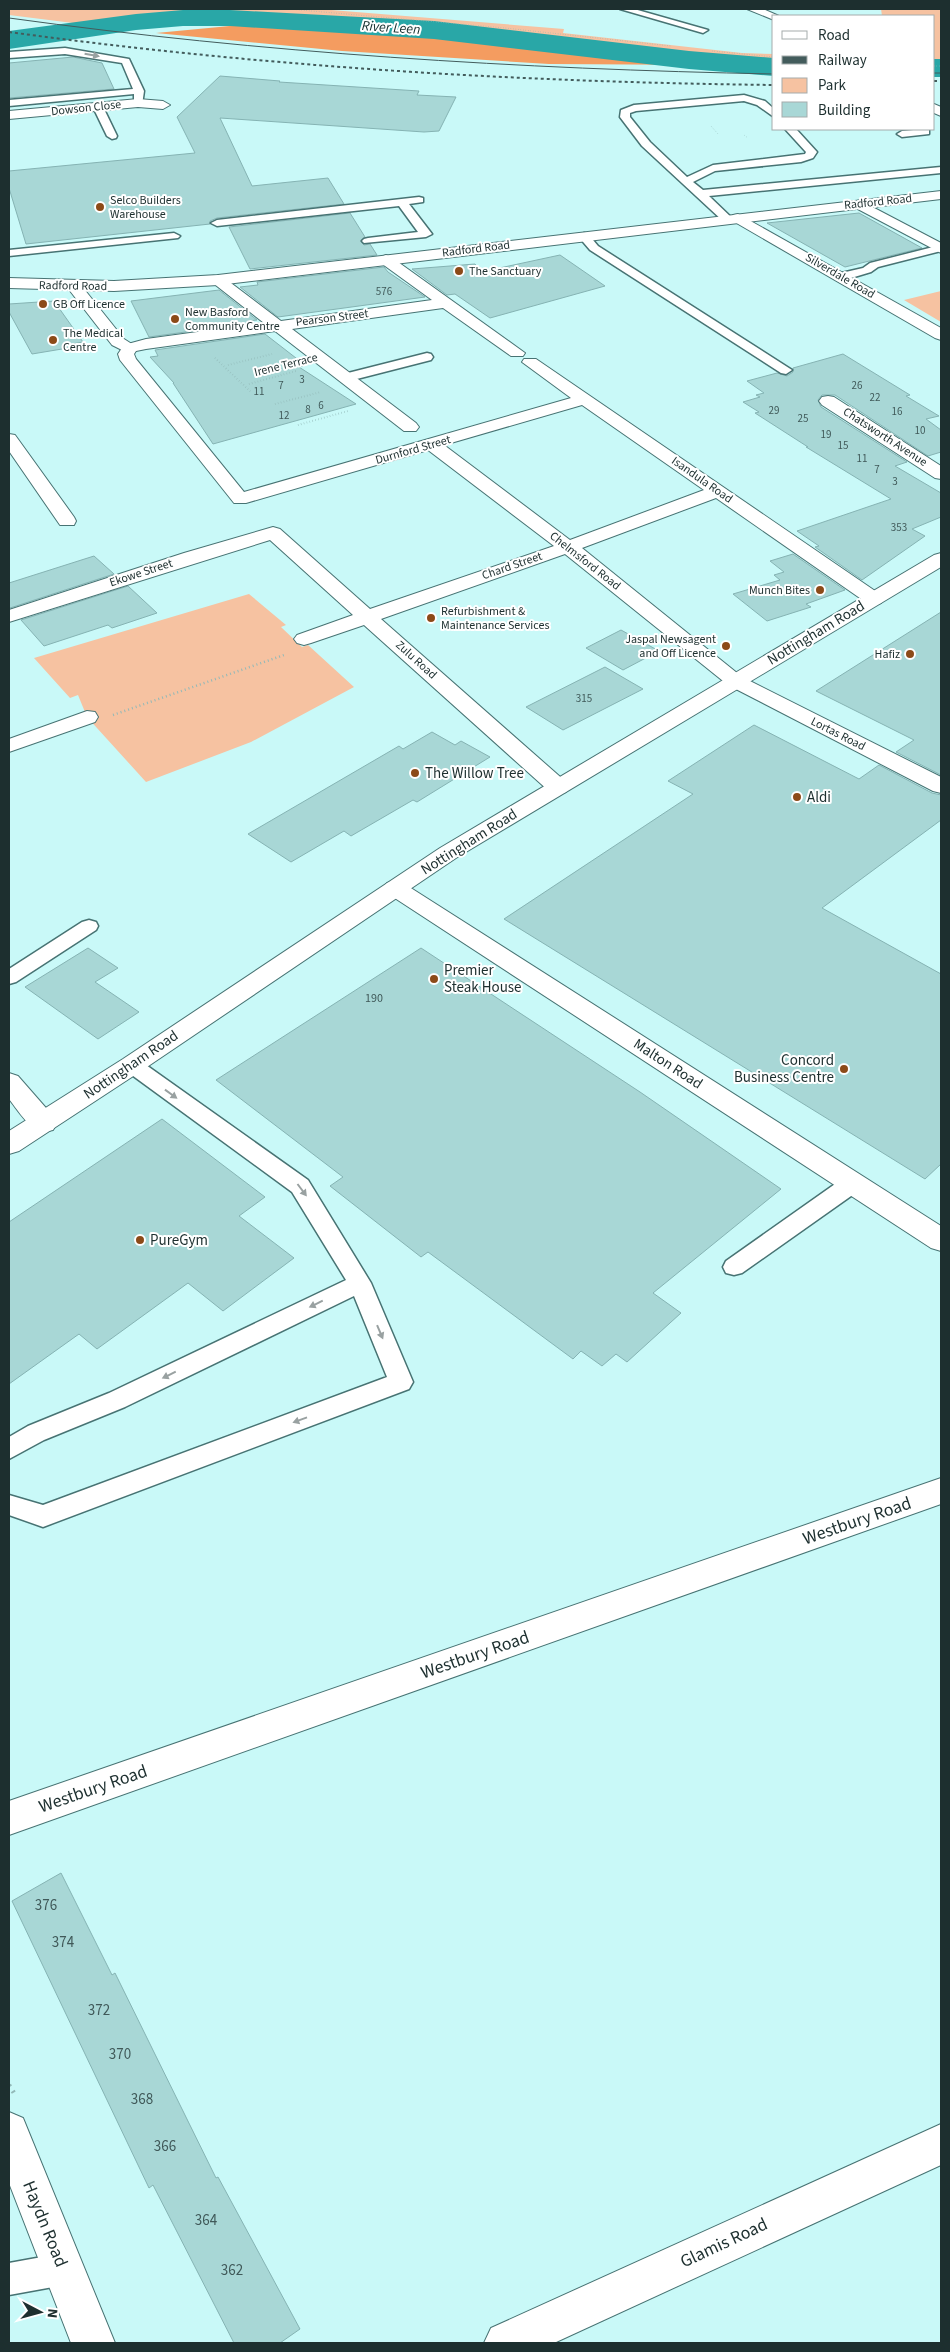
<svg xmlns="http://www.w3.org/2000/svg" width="950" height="2352" font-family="'Source Sans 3',sans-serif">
<rect width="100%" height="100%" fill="#c9f9f8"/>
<!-- green -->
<path fill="#f6c2a1" d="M9,9H319L564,29L563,33L742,53L774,54V62L714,58L451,28L209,14L169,16L97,26L9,15Z
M881,9H941V61L934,62V16H882Z
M941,291V322L904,300Z
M249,594L286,625L281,627L302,647L308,645L354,687L251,742L146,782L87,717L78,695L70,698L34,658Z"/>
<!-- forest -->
<path fill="#f49c60" d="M260,23L424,34L710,65L549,64L342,51L156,33Z"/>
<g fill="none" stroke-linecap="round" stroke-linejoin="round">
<!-- river -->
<path fill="#29a7a7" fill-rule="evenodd" d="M183,10H230L434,21L689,51L774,58V76L689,69L434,39L230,26H183L136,30L9,49V31L136,14Z
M934,59H941V77H934Z"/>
</g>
<!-- building -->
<path fill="#a8d7d6" stroke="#85b3b3" d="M73,57L102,63L114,89L9,98V63Z
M220,76L280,81L279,82L419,91L417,95L456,97L439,131L424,132L220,118L252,186L328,178L344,204L217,218L210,221V224L26,244L9,188V171L195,153L177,117Z
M350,213L365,237L361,240V242L364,245L370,244L377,255L250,269L229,227Z
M859,213L922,248L845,267L767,223Z
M560,255L605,286L490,318L455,294L447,295L412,269L475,264L481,272Z
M384,267L388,272L425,297L278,317L240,287L258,285L257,282Z
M219,290L257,320L248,321L251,323L149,337L131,301Z
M54,301L83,342L72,344L74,347L32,354L9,312V304Z
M265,334L305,365L299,367L356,404L213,444L173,383H174L150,357L158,356L155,350Z
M843,354L910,395L906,396L939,416L926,419L941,430V452L928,456L835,395H822L818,400L821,407L907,462L895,466L941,493V517L912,529L925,536L862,580L815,547L819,546L797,531L891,499L806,447H808L755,413L759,412L743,402L760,397L756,395L764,393L747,381L777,373L787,376L793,372V368Z
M793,554L845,590L806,604L811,607L767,621L733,594L780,580L774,575L784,572L770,561Z
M94,556L114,574L10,608L9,606V583Z
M128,586L157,613L112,628L108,625L44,646L21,620Z
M941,612V775L896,752L914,740L816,691Z
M621,630L659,651L623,670L586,648Z
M605,667L643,689L563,730L526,707Z
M754,725L859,779L879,765L932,793L941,795V820L822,908L941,974V1164L925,1179L504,919L693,794L668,781Z
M432,732L455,745L461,741L490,757L417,802L413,800L351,836L344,831L291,862L248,834L399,746L403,749Z
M88,948L118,968L95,982L139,1012L98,1039L25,987Z
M421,948L640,1092L781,1189L653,1293L681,1313L627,1362L616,1354L602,1366L581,1351L573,1359L428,1252L421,1257L330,1186L343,1177L216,1080Z
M162,1119L265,1197L239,1216L294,1258L223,1311L188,1283L97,1349L79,1334L9,1384V1222Z
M61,1873L112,1975L115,1973L216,2178L218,2177L300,2329L280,2343H234L153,2185L149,2188L12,1901Z"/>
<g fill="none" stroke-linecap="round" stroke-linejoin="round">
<!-- service casing -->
<g stroke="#477373" stroke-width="3">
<path id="service" d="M620,9H634L708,30L703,33Z
M65,48L129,59L144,91L142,105H134V94L9,106V100L133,89L122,63L65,54L9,58V52Z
M744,95L765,101L774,109V117L757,105L744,101L636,111L630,113V117L650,142L687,177L713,165L805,154L806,152L785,129H796L817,152L813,158L801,162L715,171L693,182L703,190L941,167V173L709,196L733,219L727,222L723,221L642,146L620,117L621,110L634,105Z
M98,104L103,107L117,136L116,138L112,139L107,136L93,107Z
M925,129L929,130V134L902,137L897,134L902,131Z
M419,197L423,198V202L409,204L432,234L426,237L364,243L362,241L364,239L368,238L418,232L399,206L217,226L211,223L217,220Z
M174,233L180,236L178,238L9,256V250Z
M584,233L588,234L598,246L792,370L786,374L781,373L590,250L578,236Z
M941,245V251L878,267L871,272L841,281L835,277L837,274L863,268L870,263Z
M427,353L431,354L433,357L431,360L345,382L339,378L340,375Z
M89,920L96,922L98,926L96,930L16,982L9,984V969L82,922Z
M132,1058L139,1060L308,1180L371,1283L413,1382L409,1389L43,1527L9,1515V1495L43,1505L387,1377L354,1296L125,1407L44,1440L9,1459V1437L28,1426L109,1393L346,1280L292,1192L125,1070L122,1065L125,1060Z
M853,1175L861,1177L864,1183L861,1189L742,1273L734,1275L726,1273L723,1267L726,1261L845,1177Z
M64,2253L76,2257L80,2269L76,2281L64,2285L9,2295V2263Z"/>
</g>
<!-- pedestrian casing -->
<g stroke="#477373" stroke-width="2">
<path id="pedestrian" d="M75,282L80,284L124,339L138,348L136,351H124L112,345L67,287L70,284Z"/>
</g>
<!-- minor casing -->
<g stroke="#477373" stroke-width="2">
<path id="minor" d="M138,99L163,101L170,105L163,109L138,107L9,119V111Z
M859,200L941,243V253L854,207L852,204Z
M738,214L941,328V340L935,338L733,221L731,218L733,215Z
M386,255L391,257L525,353L523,356H511L443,308L292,329L416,423L419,427L416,431H404L275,331L146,349L136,351L134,354L136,359L244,492L571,398L522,362L524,359H536L881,595L884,599L881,603L874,605L867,603L716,498L582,548L742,677L941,777V793L933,791L728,685L565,554L381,619L566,782L569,787L566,792L558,794L550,792L364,625L311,643L304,645L297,643L294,639L297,635L353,615L270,540L9,622V610L184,553L273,527L280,529L370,609L554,546L428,450L246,503H234L120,360L118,354L124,345L146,339L264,323L213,283L210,280L218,275L223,277L281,321L432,300L381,263L378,260L381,257ZM582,405L704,490L570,540L444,445Z
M828,396L834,397L941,466V479L935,478L822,405L819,401L822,397Z
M9,434L15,435L74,517L76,521L74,525H60L9,451Z
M87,711L95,712L98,717L95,722L9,752V739Z
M395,881L403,883L941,1226V1251L931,1248L387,893L383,888L387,883Z
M9,1073L18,1076L53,1116L57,1123L53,1130C32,1136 21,1114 9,1099Z
M941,1478V1504L9,1835V1801Z
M941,2124V2165L554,2343H484L491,2328Z"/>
</g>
<!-- tertiary casing -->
<g stroke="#477373" stroke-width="2">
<path id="tertiary" d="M941,191V199L218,285L114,291L9,288V278L114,281L218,275Z
M9,2112L23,2118L115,2343H71L9,2183Z"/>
</g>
<!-- secondary casing -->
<g stroke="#477373" stroke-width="2">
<path id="secondary" d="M941,553V567L456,858L141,1071L19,1151L9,1154V1131L123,1059L440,848L934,555Z"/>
</g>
<!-- trunk casing -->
<g stroke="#477373" stroke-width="2">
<path id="trunk" d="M747,9H763L779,16H774V20Z
M934,104L941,107V116L934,113Z"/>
</g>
<!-- path-far3 -->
<path stroke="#92b9b8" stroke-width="1" stroke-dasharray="0.5 2" stroke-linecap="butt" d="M112,9H130
M289,9L505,28L671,46
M712,51L774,57
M934,66H941
M711,126L718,134
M744,135L748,138"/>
<!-- path-far2 -->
<path stroke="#92b9b8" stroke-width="2" stroke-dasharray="0.5 2.5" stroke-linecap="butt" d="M215,358L252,393
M228,365L272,354
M249,384L296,371
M275,404L321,392
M298,425L348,411"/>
<!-- path-far1 -->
<path stroke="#92b9b8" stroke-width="2.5" stroke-dasharray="1 3" stroke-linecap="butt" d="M113,715L284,655"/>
<!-- path -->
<path stroke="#92b9b8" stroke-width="4.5" stroke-dasharray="2 5" stroke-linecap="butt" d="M9,2085L14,2093"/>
<!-- service -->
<use href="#service" fill="#fff" fill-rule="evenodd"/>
<!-- pedestrian -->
<use href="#pedestrian" fill="#fff" fill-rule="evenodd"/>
<!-- minor -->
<use href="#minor" fill="#fff" fill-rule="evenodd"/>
<!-- tertiary -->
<use href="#tertiary" fill="#fff" fill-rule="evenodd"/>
<!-- secondary -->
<use href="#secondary" fill="#fff" fill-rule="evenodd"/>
<!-- trunk -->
<use href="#trunk" fill="#fff" fill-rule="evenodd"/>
<!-- tram -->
<path stroke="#435c5c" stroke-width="1" d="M9,18C263,53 518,69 774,74
M934,73H941"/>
<!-- rail -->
<path stroke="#435c5c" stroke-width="2" stroke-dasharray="3 3" stroke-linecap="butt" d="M9,32C265,67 516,82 774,85
M934,81H941"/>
</g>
<!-- one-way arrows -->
<defs><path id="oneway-solid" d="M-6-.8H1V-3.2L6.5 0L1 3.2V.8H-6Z" transform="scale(1.25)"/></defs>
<g fill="#99a1a1">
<use href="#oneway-solid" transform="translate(92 55) rotate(10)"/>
<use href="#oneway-solid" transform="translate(171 1094) rotate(36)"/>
<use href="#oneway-solid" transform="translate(302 1190) rotate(53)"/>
<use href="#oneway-solid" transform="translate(316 1304) rotate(154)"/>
<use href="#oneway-solid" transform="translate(380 1332) rotate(67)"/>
<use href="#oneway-solid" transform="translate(169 1375) rotate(154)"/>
<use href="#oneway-solid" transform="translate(300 1420) rotate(160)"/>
</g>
<!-- markers -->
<g fill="#8c4a18" stroke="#fff" stroke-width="2">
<circle cx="100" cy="207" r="5"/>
<circle cx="459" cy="271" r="5"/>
<circle cx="43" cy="304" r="5"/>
<circle cx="175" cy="319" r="5"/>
<circle cx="53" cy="340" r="5"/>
<circle cx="820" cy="590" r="5"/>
<circle cx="431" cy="618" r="5"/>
<circle cx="726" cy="646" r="5"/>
<circle cx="910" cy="654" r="5"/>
<circle cx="415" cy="773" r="5"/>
<circle cx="797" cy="797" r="5"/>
<circle cx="434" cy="979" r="5"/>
<circle cx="844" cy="1069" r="5"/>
<circle cx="140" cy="1240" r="5"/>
</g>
<g text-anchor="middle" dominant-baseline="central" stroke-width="4" stroke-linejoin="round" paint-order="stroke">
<!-- far-number labels -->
<g font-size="11" fill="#405959">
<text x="384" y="291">576</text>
<text x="302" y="379">3</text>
<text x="281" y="385">7</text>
<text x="857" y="385">26</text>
<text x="259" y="391">11</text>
<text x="875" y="397">22</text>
<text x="321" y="405">6</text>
<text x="308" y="409">8</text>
<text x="774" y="410">29</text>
<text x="897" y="411">16</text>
<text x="284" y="415">12</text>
<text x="803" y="418">25</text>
<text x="920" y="430">10</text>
<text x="826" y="434">19</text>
<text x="843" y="445">15</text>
<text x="862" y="458">11</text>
<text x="877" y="469">7</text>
<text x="895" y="481">3</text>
<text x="899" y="527">353</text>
<text x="584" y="698">315</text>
</g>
<!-- far-street labels -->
<g font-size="12" fill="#1d2f2f" stroke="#fff">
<text transform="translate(86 108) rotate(-6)">Dowson Close</text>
<text transform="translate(878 202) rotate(-6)">Radford Road</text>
<text transform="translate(476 249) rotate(-7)">Radford Road</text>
<text transform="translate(840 276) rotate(30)">Silverdale Road</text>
<text transform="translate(73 286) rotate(1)">Radford Road</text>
<text transform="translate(332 318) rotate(-7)">Pearson Street</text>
<text transform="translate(286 365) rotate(-14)">Irene Terrace</text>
<text transform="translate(885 437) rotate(33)">Chatsworth Avenue</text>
<text transform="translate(413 450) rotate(-16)">Durnford Street</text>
<text transform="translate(702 480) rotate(35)">Isandula Road</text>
<text transform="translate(585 561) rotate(38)">Chelmsford Road</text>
<text transform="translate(512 566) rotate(-19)">Chard Street</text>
<text transform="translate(141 573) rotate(-18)">Ekowe Street</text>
<text transform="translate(416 660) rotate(42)">Zulu Road</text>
<text transform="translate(838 734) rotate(27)">Lortas Road</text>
</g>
<!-- far-poi labels -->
<g font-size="12" fill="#1d2f2f" stroke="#fff" text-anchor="start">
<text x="110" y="200">Selco Builders<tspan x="110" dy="14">Warehouse</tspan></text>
<text x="469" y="271">The Sanctuary</text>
<text x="53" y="304">GB Off Licence</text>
<text x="185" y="312">New Basford<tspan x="185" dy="14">Community Centre</tspan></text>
<text x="63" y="333">The Medical<tspan x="63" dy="14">Centre</tspan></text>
<text x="810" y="590" text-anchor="end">Munch Bites</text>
<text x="441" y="611">Refurbishment &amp;<tspan x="441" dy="14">Maintenance Services</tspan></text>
<text x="716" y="639" text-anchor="end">Jaspal Newsagent<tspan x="716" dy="14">and Off Licence</tspan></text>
<text x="900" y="654" text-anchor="end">Hafiz</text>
</g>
<!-- number labels -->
<g font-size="12" fill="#405959">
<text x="374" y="998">190</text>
</g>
<!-- far-water labels -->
<g font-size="14" font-style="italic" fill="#142e2e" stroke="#fff">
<text transform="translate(391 28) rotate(4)">River Leen</text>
</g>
<!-- street labels -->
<g font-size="15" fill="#1d2f2f" stroke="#fff">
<text transform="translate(816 633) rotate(-31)">Nottingham Road</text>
<text transform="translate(469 842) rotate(-32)">Nottingham Road</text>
<text transform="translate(668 1064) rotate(33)">Malton Road</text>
<text transform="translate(131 1065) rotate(-34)">Nottingham Road</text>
</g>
<!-- poi labels -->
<g font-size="15" fill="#1d2f2f" stroke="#fff" text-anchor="start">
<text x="425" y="773">The Willow Tree</text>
<text x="807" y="797">Aldi</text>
<text x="444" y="970">Premier<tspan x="444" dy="17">Steak House</tspan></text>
<text x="834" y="1060" text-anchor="end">Concord<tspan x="834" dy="17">Business Centre</tspan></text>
<text x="150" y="1240">PureGym</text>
</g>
<!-- near-number labels -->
<g font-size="15" fill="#405959">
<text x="46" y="1905">376</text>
<text x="63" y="1942">374</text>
<text x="99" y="2010">372</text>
<text x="120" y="2054">370</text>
<text x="142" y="2099">368</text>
<text x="165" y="2146">366</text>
<text x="206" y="2220">364</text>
<text x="232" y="2270">362</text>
</g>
<!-- near-street labels -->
<g font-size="18" fill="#1d2f2f" stroke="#fff">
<text transform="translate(857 1521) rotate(-19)">Westbury Road</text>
<text transform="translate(475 1655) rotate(-19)">Westbury Road</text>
<text transform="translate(93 1789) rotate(-19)">Westbury Road</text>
<text transform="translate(45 2224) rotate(68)">Haydn Road</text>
<text transform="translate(724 2243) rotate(-25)">Glamis Road</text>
</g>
</g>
<!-- border -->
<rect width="950" height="2352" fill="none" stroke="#1d2f2f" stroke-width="20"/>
<!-- legend -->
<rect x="772" y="15" width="162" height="115" fill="#ffffff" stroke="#a5acac"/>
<rect x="782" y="31" width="25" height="8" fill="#ffffff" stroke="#a5acac"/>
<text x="818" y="40" font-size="15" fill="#1d2f2f">Road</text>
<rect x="782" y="56" width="25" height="8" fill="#435c5c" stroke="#a5acac"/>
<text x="818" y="65" font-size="15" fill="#1d2f2f">Railway</text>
<rect x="782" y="78" width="25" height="15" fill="#f6c2a1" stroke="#a5acac"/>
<text x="818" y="90" font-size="15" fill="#1d2f2f">Park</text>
<rect x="782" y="102" width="25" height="15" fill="#a8d7d6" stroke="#a5acac"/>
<text x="818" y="115" font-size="15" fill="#1d2f2f">Building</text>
<!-- north arrow -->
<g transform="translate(40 2312) rotate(96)" stroke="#ffffff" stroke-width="4" paint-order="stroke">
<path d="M0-4L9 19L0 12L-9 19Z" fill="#1d2f2f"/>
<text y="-8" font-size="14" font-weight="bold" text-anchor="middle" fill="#1d2f2f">N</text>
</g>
</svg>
